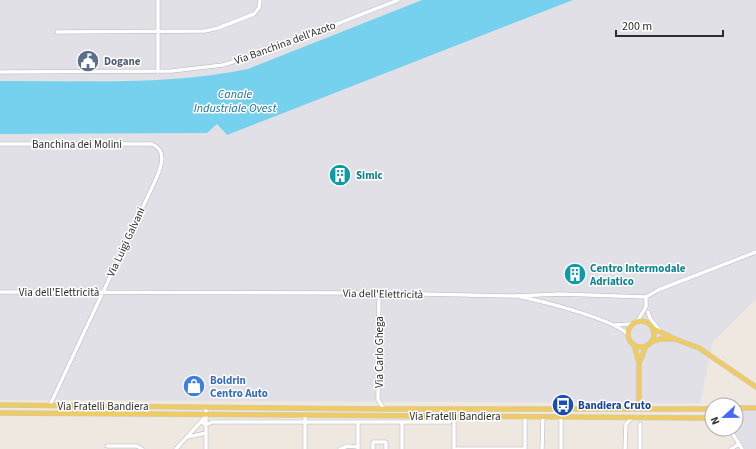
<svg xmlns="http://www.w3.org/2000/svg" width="756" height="449" font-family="'Source Sans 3',sans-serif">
<rect width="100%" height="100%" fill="#eee8e0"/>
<!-- industrial -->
<path fill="#e2e0e7" d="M0,0H422L248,69L220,75L168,80L0,81Z
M573,0H756V299L713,342L700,403L0,400V134L207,133L217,124L227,135Z
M740,411H756V449H745L733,429H736V412Z"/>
<!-- water -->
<path fill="#75d1ed" d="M422,0H573L227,135L217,124L207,133L0,134V81C83,80 167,86 248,69Z"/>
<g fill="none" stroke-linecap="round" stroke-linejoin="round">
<!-- minor casing -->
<g stroke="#b3b6c0" stroke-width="4.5">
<path id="minor" d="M57,32L205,31L218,28L254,14L259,8L260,0
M0,72L172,71L223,65L265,52L398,0
M158,72V0
M0,144H152C168,151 161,167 156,179L50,405
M0,292L379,293L514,296L560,294L646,297
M379,293L378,400L384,409
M521,297C542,301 617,320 628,335
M646,297L658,290L756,252
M648,312L650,318L660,331
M638,320L646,307V297
M615,325L631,324
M454,408V449
M705,418L712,419
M202,422L206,425L212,422H450
M730,429L742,449
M188,437L206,433
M107,446H137L142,449
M176,449L206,416
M206,449V407
M305,449V415
M340,449L348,446L358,447
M358,449V422
M373,449V442H386V449
M402,449V422
M454,449H525
M525,449V417
M542,449L543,417
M561,449V417
M625,449L626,424L632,418
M640,449V424
M731,449L739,444"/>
</g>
<!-- major casing -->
<g stroke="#c8c8c8" stroke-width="5.5">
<path id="major" d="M628 334a13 13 0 1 1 26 0a13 13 0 1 1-26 0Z
M654,329L675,339L699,348L756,387
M651,342L660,339H673
M640,361L646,346
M0,405L384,409H712
M736,408H756
M631,409L637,404L639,401V362L634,345
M0,413L704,418L712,416"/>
</g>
<!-- minor -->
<use href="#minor" stroke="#fff" stroke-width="3.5"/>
<!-- major -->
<use href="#major" stroke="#efcb64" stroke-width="4.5"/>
</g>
<!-- icons -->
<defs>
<g id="civic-disc" transform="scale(1.15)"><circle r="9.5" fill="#5c6f8a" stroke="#fff"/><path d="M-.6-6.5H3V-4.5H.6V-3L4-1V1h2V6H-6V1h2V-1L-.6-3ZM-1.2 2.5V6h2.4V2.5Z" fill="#fff"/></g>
<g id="building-disc" transform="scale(1.15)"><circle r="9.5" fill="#0f9aa8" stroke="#fff"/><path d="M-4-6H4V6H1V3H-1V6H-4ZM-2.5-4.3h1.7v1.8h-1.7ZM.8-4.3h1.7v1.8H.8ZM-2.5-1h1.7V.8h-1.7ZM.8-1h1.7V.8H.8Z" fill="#fff"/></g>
<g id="shop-disc" transform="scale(1.15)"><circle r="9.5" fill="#3f7fe0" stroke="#fff"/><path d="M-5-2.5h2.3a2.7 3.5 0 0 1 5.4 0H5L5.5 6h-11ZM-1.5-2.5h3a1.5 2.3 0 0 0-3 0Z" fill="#fff"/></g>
<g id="bus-disc" transform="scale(1.15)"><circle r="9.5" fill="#1a4fb4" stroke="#fff"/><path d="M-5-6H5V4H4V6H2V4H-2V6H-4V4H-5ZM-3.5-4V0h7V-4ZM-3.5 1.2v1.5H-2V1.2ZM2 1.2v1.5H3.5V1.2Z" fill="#fff"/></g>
</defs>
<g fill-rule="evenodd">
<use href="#civic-disc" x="88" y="61"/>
<use href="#building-disc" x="340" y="175"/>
<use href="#building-disc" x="575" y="274"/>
<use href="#shop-disc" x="194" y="386"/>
<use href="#bus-disc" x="563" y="405"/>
</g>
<g text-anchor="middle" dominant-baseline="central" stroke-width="3" stroke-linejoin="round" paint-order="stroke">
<!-- street labels -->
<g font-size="11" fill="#2d2d2d" stroke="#fff">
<text transform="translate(285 43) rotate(-20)">Via Banchina dell'Azoto</text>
<text x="77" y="144">Banchina dei Molini</text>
<text transform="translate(126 242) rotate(-65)">Via Luigi Galvani</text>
<text x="59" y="292">Via dell'Elettricità</text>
<text transform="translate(383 294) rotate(1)">Via dell'Elettricità</text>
<text transform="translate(379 352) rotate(-90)">Via Carlo Ghega</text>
<text x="103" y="406">Via Fratelli Bandiera</text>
<text x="455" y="416">Via Fratelli Bandiera</text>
</g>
<!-- service labels -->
<g font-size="11" font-weight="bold" fill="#4e5e75" stroke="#fff" text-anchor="start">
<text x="104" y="61">Dogane</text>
</g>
<!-- culture labels -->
<g font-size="11" font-weight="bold" fill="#0d838f" stroke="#fff" text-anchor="start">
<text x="356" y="175">Simic</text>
<text x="590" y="268">Centro Intermodale<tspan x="590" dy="13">Adriatico</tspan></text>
</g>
<!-- shop labels -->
<g font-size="11" font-weight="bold" fill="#366cbe" stroke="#fff" text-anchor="start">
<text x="210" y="380">Boldrin<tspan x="210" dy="13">Centro Auto</tspan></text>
</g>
<!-- transit labels -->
<g font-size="11" font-weight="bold" fill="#164399" stroke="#fff" text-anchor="start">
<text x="578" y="405">Bandiera Cruto</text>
</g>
<!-- water labels -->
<g font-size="12" font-style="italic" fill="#10719e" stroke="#fff">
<text x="235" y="94">Canale<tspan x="235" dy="14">Industriale Ovest</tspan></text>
</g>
</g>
<!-- north arrow -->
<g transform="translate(724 417) rotate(248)"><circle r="19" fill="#ffffff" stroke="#ababab"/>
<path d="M0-3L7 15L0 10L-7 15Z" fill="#446af7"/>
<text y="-6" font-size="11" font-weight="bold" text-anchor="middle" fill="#2d2d2d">N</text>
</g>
<!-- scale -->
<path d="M616 30v6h107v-6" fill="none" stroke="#2d2d2d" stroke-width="2"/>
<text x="622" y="30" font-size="12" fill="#2d2d2d" stroke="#ffffff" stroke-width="3" paint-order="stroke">200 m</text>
</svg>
